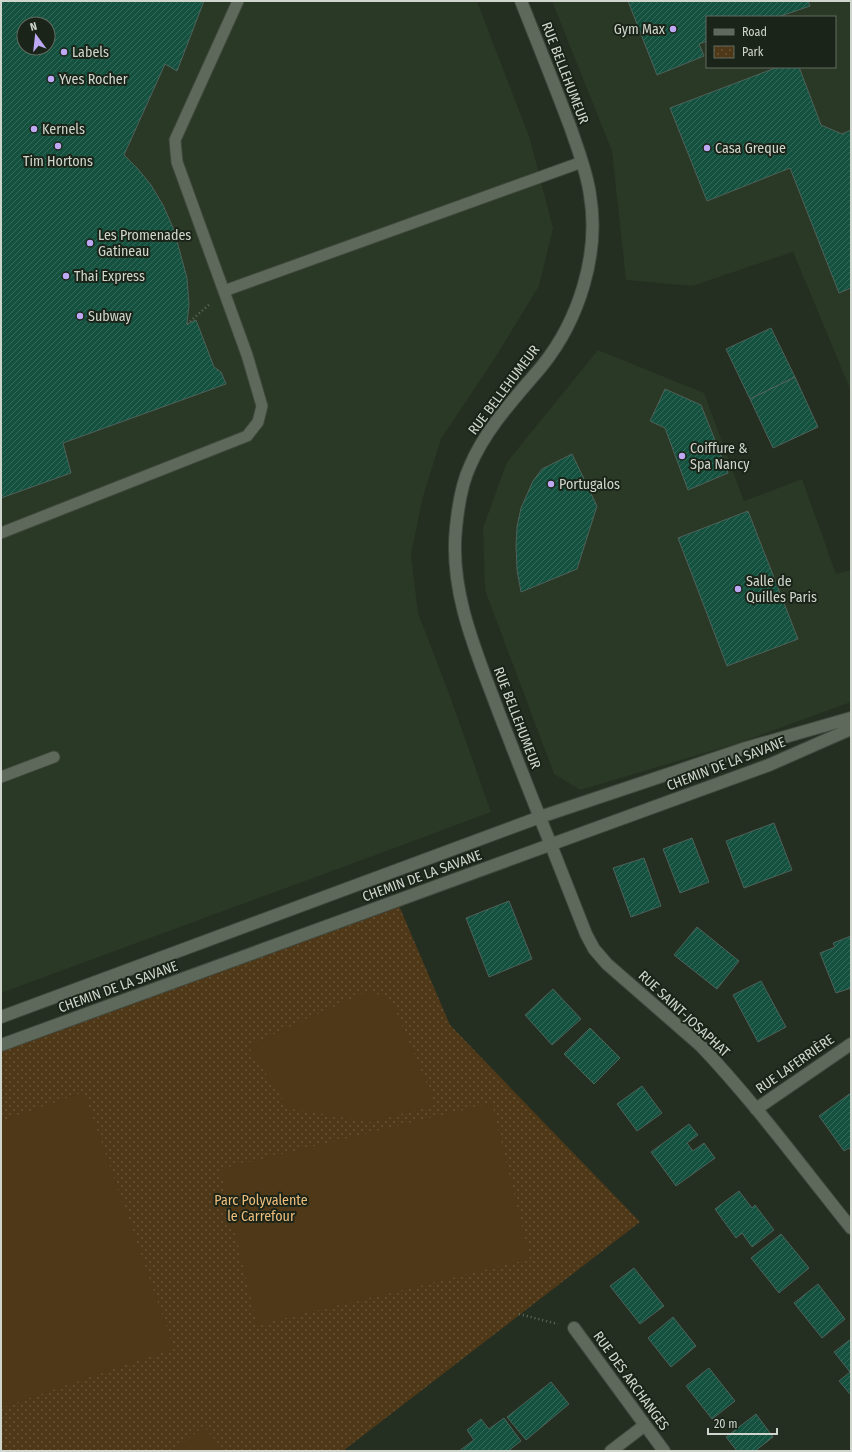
<svg xmlns="http://www.w3.org/2000/svg" width="852" height="1452" font-family="'Fira Sans Condensed',sans-serif">
<defs>
<pattern id="park-dots" width="8" height="8" patternUnits="userSpaceOnUse"><rect width="8" height="8" fill="#4e3818"/><path d="M2 2h.1M6 6h.1" fill="none" stroke="#665438" stroke-width="1.8" stroke-linecap="round"/></pattern>
<pattern id="building-hatch" width="6" height="6" patternUnits="userSpaceOnUse"><rect width="6" height="6" fill="#14513f"/><path d="M-1 1l2-2M0 6l6-6M5 7l2-2" fill="none" stroke="#35695a"/></pattern>
</defs>
<rect width="100%" height="100%" fill="#242e21"/>
<!-- built -->
<path fill="#2a3826" fill-rule="evenodd" d="M1,1H477L530,139L553,228L539,286L495,358L441,439L423,497L411,554L418,613L450,696L491,812L392,849L1,993ZM24,24H48V48H24Z
M552,1H851V391L793,252L692,286L626,280L612,151ZM707,17H835V67H707Z
M598,350L704,393L744,501L802,479L836,574L851,570V702L739,743L580,790L554,774L485,590L483,528L507,462Z"/>
<!-- park -->
<path fill="url(#park-dots)" d="M397,901L450,1025L640,1222L343,1451H1V1046Z"/>
<!-- garden -->
<path fill="#4e3818" d="M370,990L392,1002L436,1105L370,1122L288,1108L248,1046Z
M84,1092L174,1348L1,1408V1121Z
M492,1103L530,1259L257,1325L220,1169Z
M203,1426L225,1451H175Z"/>
<!-- building -->
<path fill="url(#building-hatch)" stroke="#4e615a" fill-rule="evenodd" d="M1,1H204L177,71L165,64L124,155L138,169L151,185L163,205L174,230L187,278L189,304L187,324L196,320L214,367L221,372L226,384L63,443L71,473L1,498ZM24,24H48V48H24Z
M628,1H808L810,6L778,17H707V41L699,44L704,56L657,75Z
M778,67H799L821,125L842,134L851,130V288L839,293L790,168L707,201L670,108Z
M771,328L795,377L750,399L726,349Z
M795,377L818,427L773,448L750,399Z
M665,389L701,405L728,473L688,490L665,428L650,421Z
M572,454L597,506L577,569L521,592L517,570L516,545L517,527L521,508L533,481L542,469Z
M748,511L798,639L727,666L678,538Z
M774,823L792,870L744,888L726,841Z
M692,838L709,882L680,893L663,849Z
M644,858L661,906L631,917L613,868Z
M509,901L532,959L489,977L466,918Z
M697,927L739,961L717,989L674,955Z
M851,936V988L836,993L820,953L835,947L833,943Z
M761,981L786,1027L758,1042L733,995Z
M553,989L581,1019L552,1045L525,1015Z
M590,1028L620,1058L594,1084L564,1054Z
M642,1086L662,1113L637,1131L617,1104Z
M851,1093V1151L849,1148L844,1151L819,1116Z
M689,1124L698,1135L687,1143L693,1151L704,1143L715,1158L676,1186L651,1152Z
M739,1191L752,1208L755,1205L774,1230L752,1247L742,1233L736,1238L715,1209Z
M781,1234L809,1268L779,1293L751,1258Z
M634,1268L664,1306L640,1324L610,1286Z
M818,1284L845,1319L822,1338L794,1303Z
M673,1317L696,1346L671,1367L648,1338Z
M851,1339V1393L850,1394L839,1381L850,1372L834,1352Z
M709,1368L735,1401L712,1419L686,1386Z
M551,1382L569,1404L526,1440L507,1417Z
M756,1414L773,1437L755,1451H737L726,1437Z
M504,1418L521,1441L508,1451H459L474,1440L467,1430L481,1419L489,1429Z"/>
<g fill="none" stroke-linecap="round" stroke-linejoin="round">
<!-- lane casing -->
<g stroke="#40483d" stroke-width="13">
<path id="lane" d="M224,291L582,162
M1,533L247,436L258,422L262,406L247,355L177,162L175,140L238,1
M1,777L54,757"/>
</g>
<!-- street casing -->
<g stroke="#40483d" stroke-width="14">
<path id="street" d="M551,845L586,934L594,949L607,964L701,1046C755,1103 802,1167 851,1228
M756,1109L851,1044
M574,1328L664,1451
M611,1451L645,1425"/>
</g>
<!-- secondary casing -->
<g stroke="#40483d" stroke-width="14">
<path id="secondary" d="M521,1C538,44 555,86 571,129C578,150 587,172 590,195C600,254 579,320 542,366C516,397 486,428 470,466C461,485 458,507 456,528C449,592 477,654 499,713C516,757 533,801 551,845
M1,1017L540,817L746,748L851,718
M1,1045L769,765L851,729"/>
</g>
<!-- path -->
<path stroke="#626a5f" stroke-width="2.5" stroke-dasharray="1 3" stroke-linecap="butt" d="M187,324L211,303
M519,1314L558,1324"/>
<!-- lane -->
<use href="#lane" stroke="#5e695b" stroke-width="11"/>
<!-- street -->
<use href="#street" stroke="#5e695b" stroke-width="12"/>
<!-- secondary -->
<use href="#secondary" stroke="#5e695b" stroke-width="12"/>
</g>
<!-- markers -->
<g fill="#bea9f5" stroke="#1b2418" stroke-width="1.5">
<circle cx="673" cy="29" r="4"/>
<circle cx="64" cy="52" r="4"/>
<circle cx="51" cy="79" r="4"/>
<circle cx="34" cy="129" r="4"/>
<circle cx="58" cy="146" r="4"/>
<circle cx="707" cy="148" r="4"/>
<circle cx="90" cy="243" r="4"/>
<circle cx="66" cy="276" r="4"/>
<circle cx="80" cy="316" r="4"/>
<circle cx="682" cy="456" r="4"/>
<circle cx="551" cy="484" r="4"/>
<circle cx="738" cy="589" r="4"/>
</g>
<g text-anchor="middle" dominant-baseline="central" stroke-width="4" stroke-linejoin="round" paint-order="stroke">
<!-- poi labels -->
<g font-size="14" fill="#d0d6ce" stroke="#1b2418" text-anchor="start">
<text x="665" y="29" text-anchor="end">Gym Max</text>
<text x="72" y="52">Labels</text>
<text x="59" y="79">Yves Rocher</text>
<text x="42" y="129">Kernels</text>
<text x="715" y="148">Casa Greque</text>
<text x="58" y="161" text-anchor="middle">Tim Hortons</text>
<text x="98" y="235">Les Promenades<tspan x="98" dy="16">Gatineau</tspan></text>
<text x="74" y="276">Thai Express</text>
<text x="88" y="316">Subway</text>
<text x="690" y="448">Coiffure &amp;<tspan x="690" dy="16">Spa Nancy</tspan></text>
<text x="559" y="484">Portugalos</text>
<text x="746" y="581">Salle de<tspan x="746" dy="16">Quilles Paris</tspan></text>
</g>
<!-- street labels -->
<g font-size="14" fill="#d0d6ce" stroke="#1b2418">
<text transform="translate(565 73) rotate(69)">RUE BELLEHUMEUR</text>
<text transform="translate(504 390) rotate(-53)">RUE BELLEHUMEUR</text>
<text transform="translate(517 718) rotate(69)">RUE BELLEHUMEUR</text>
<text transform="translate(726 764) rotate(-21)">CHEMIN DE LA SAVANE</text>
<text transform="translate(422 876) rotate(-20)">CHEMIN DE LA SAVANE</text>
<text transform="translate(118 987) rotate(-20)">CHEMIN DE LA SAVANE</text>
<text transform="translate(684 1014) rotate(43)">RUE SAINT-JOSAPHAT</text>
<text transform="translate(795 1064) rotate(-35)">RUE LAFERRIÈRE</text>
<text transform="translate(631 1381) rotate(54)">RUE DES ARCHANGES</text>
</g>
<!-- park labels -->
<g font-size="14" fill="#eebe7d" stroke="#1b2418">
<text x="261" y="1200">Parc Polyvalente<tspan x="261" dy="16">le Carrefour</tspan></text>
</g>
</g>
<!-- border -->
<rect width="852" height="1452" fill="none" stroke="#d0d6ce" stroke-width="4"/>
<!-- legend -->
<rect x="706" y="16" width="130" height="52" fill="#1b2418" stroke="#636b61"/>
<rect x="714" y="29" width="20" height="6" fill="#5e695b" stroke="#636b61"/>
<text x="742" y="36" font-size="12" fill="#d0d6ce">Road</text>
<rect x="714" y="46" width="20" height="12" fill="url(#park-dots)" stroke="#636b61"/>
<text x="742" y="56" font-size="12" fill="#d0d6ce">Park</text>
<!-- north arrow -->
<g transform="translate(36 36) rotate(345)"><circle r="19" fill="#1b2418" stroke="#636b61"/>
<path d="M0-3L7 15L0 10L-7 15Z" fill="#bea9f5"/>
<text y="-6" font-size="11" font-weight="bold" text-anchor="middle" fill="#d0d6ce">N</text>
</g>
<!-- scale -->
<path d="M708 1428v6h69v-6" fill="none" stroke="#d0d6ce" stroke-width="2"/>
<text x="714" y="1428" font-size="12" fill="#d0d6ce" stroke="#1b2418" stroke-width="3" paint-order="stroke">20 m</text>
</svg>
